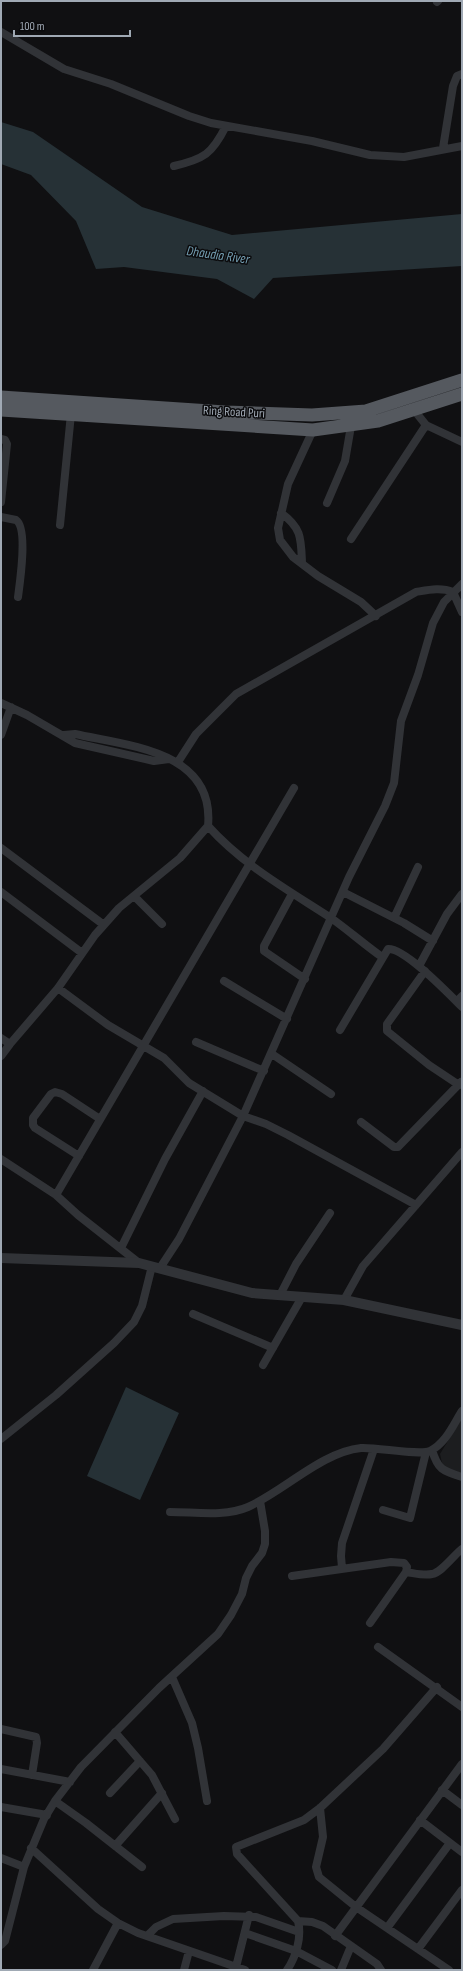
<svg xmlns="http://www.w3.org/2000/svg" width="463" height="1971" font-family="'Sofia Sans Condensed',sans-serif">
<rect width="100%" height="100%" fill="#101012"/>
<!-- built -->
<path fill="#1c1d1f" d="M462,1418V1474L443,1467L440,1454Z"/>
<!-- water -->
<path fill="#263136" d="M1,122L33,132L142,207L232,235L462,214V266L273,278L254,299L217,279L124,267L96,269L76,221L31,175L1,164Z
M126,1387L179,1413L140,1500L87,1476Z"/>
<g fill="none" stroke-linecap="round" stroke-linejoin="round">
<!-- minor -->
<path stroke="#313337" stroke-width="8" d="M437,2L438,1
M1,32L64,69L111,84L189,116L211,123L312,141L370,155L404,157L462,146
M443,148L453,86L457,76L462,74
M174,166C204,159 212,154 226,126
M414,410L426,425L462,442
M313,430L288,484L278,528L280,540L293,557L318,576L361,602L376,616
M1,439L5,440L7,444L1,502
M327,503L345,461L351,426
M281,513C302,528 301,539 302,563
M1,517L16,520C28,528 20,582 18,597
M60,525L71,414
M351,539L426,425
M1,703L27,715L75,743L154,761L169,759
M1,735L11,707
M64,735L75,734C129,746 215,751 208,826C243,865 288,890 331,918C348,930 365,945 382,957
M178,762L196,734L236,694L416,592C428,590 441,587 453,592L462,612
M1,848L104,925
M1,892L82,953
M343,892L404,923L433,941
M292,894L264,946V951L305,979
M134,896L162,924
M394,918L418,867
M419,966L447,914L462,894
M425,971L387,1024V1031L429,1065L459,1085
M224,981L287,1019
M58,988L108,1025L164,1058L189,1083L243,1116L266,1124L288,1135L416,1205
M457,1001L462,996
M340,1030L388,949C405,948 449,994 462,1007
M1,1038L10,1044L58,988L95,935L119,908L180,858L208,826
M196,1042L264,1071
M272,1054L331,1094
M1,1056L10,1044
M361,1122L394,1147H398L461,1082
M79,1156L35,1128L33,1125V1118L51,1094L55,1092L62,1094L100,1119
M1,1159L56,1195L78,1215L139,1263
M56,1195L294,788
M121,1248L165,1159L203,1091
M160,1268L179,1239L243,1116L349,877L385,806L394,783L401,721L418,675L433,623L444,602L462,584
M280,1295L296,1264L330,1213
M344,1300L363,1266L462,1152
M193,1314L273,1348
M263,1365L302,1297
M1,1439L56,1395L114,1343L134,1322L142,1306L152,1266
M432,1450C438,1470 443,1471 462,1477
M383,1510L410,1518L426,1452
M170,1512C195,1512 225,1517 248,1507C284,1491 322,1452 361,1448C377,1447 419,1456 430,1451C446,1443 453,1425 462,1411
M342,1568L341,1556L342,1543L374,1449
M406,1572C414,1573 424,1576 432,1574C441,1573 454,1555 462,1549
M292,1576L391,1562L404,1563L407,1567L406,1572L370,1623
M378,1647L462,1707
M172,1677L192,1723L198,1748L207,1801
M1,1729L36,1737L37,1743L32,1775
M115,1732L152,1775L175,1819
M1,1769L70,1782
M442,1790L462,1805
M110,1793L140,1761
M55,1801L86,1823L142,1867
M1,1807L47,1815
M320,1808L323,1837L316,1867L319,1877L356,1907L449,1970
M420,1820L462,1852
M115,1846L162,1793
M31,1848L98,1909L118,1923L138,1933L245,1970
M1,1858L24,1867
M298,1921L312,1922L323,1926L377,1964L381,1970
M387,1928L450,1843
M245,1933L296,1951L332,1970
M147,1936L156,1927L173,1919L224,1916L256,1917L299,1932
M335,1936L462,1764
M1,1945L5,1941L24,1867L44,1819L55,1801L81,1767L159,1688L218,1634L231,1615L242,1594L246,1578L252,1566L262,1553L265,1544V1531L260,1501
M418,1949L462,1890
M236,1967L249,1915
M93,1970L118,1923
M184,1970L189,1951
M287,1970C296,1957 302,1937 298,1921L237,1854L236,1847L304,1820L320,1808L383,1749L437,1687
M341,1970L351,1946"/>
<!-- tertiary -->
<path stroke="#313337" stroke-width="10" d="M1,1258L139,1263L252,1293L344,1300L462,1325"/>
<!-- trunk -->
<path stroke="#55595f" stroke-width="13" d="M1,397L225,412L312,415L366,411L462,380
M1,410L313,430L378,421L462,394"/>
</g>
<g text-anchor="middle" dominant-baseline="central" stroke-width="3" stroke-linejoin="round" paint-order="stroke">
<!-- street labels -->
<g font-size="13" fill="#a0a9b4" stroke="#0b0b0d">
<text transform="translate(234 412) rotate(3)">Ring Road Puri</text>
</g>
<!-- water labels -->
<g font-size="14" font-style="italic" fill="#749eb2" stroke="#0b0b0d">
<text transform="translate(218 255) rotate(8)">Dhaudia River</text>
</g>
</g>
<!-- border -->
<rect width="463" height="1971" fill="none" stroke="#a0a9b4" stroke-width="4"/>
<!-- scale -->
<path d="M14 30v6h116v-6" fill="none" stroke="#a0a9b4" stroke-width="2"/>
<text x="20" y="30" font-size="12" fill="#a0a9b4" stroke="#0b0b0d" stroke-width="3" paint-order="stroke">100 m</text>
</svg>
